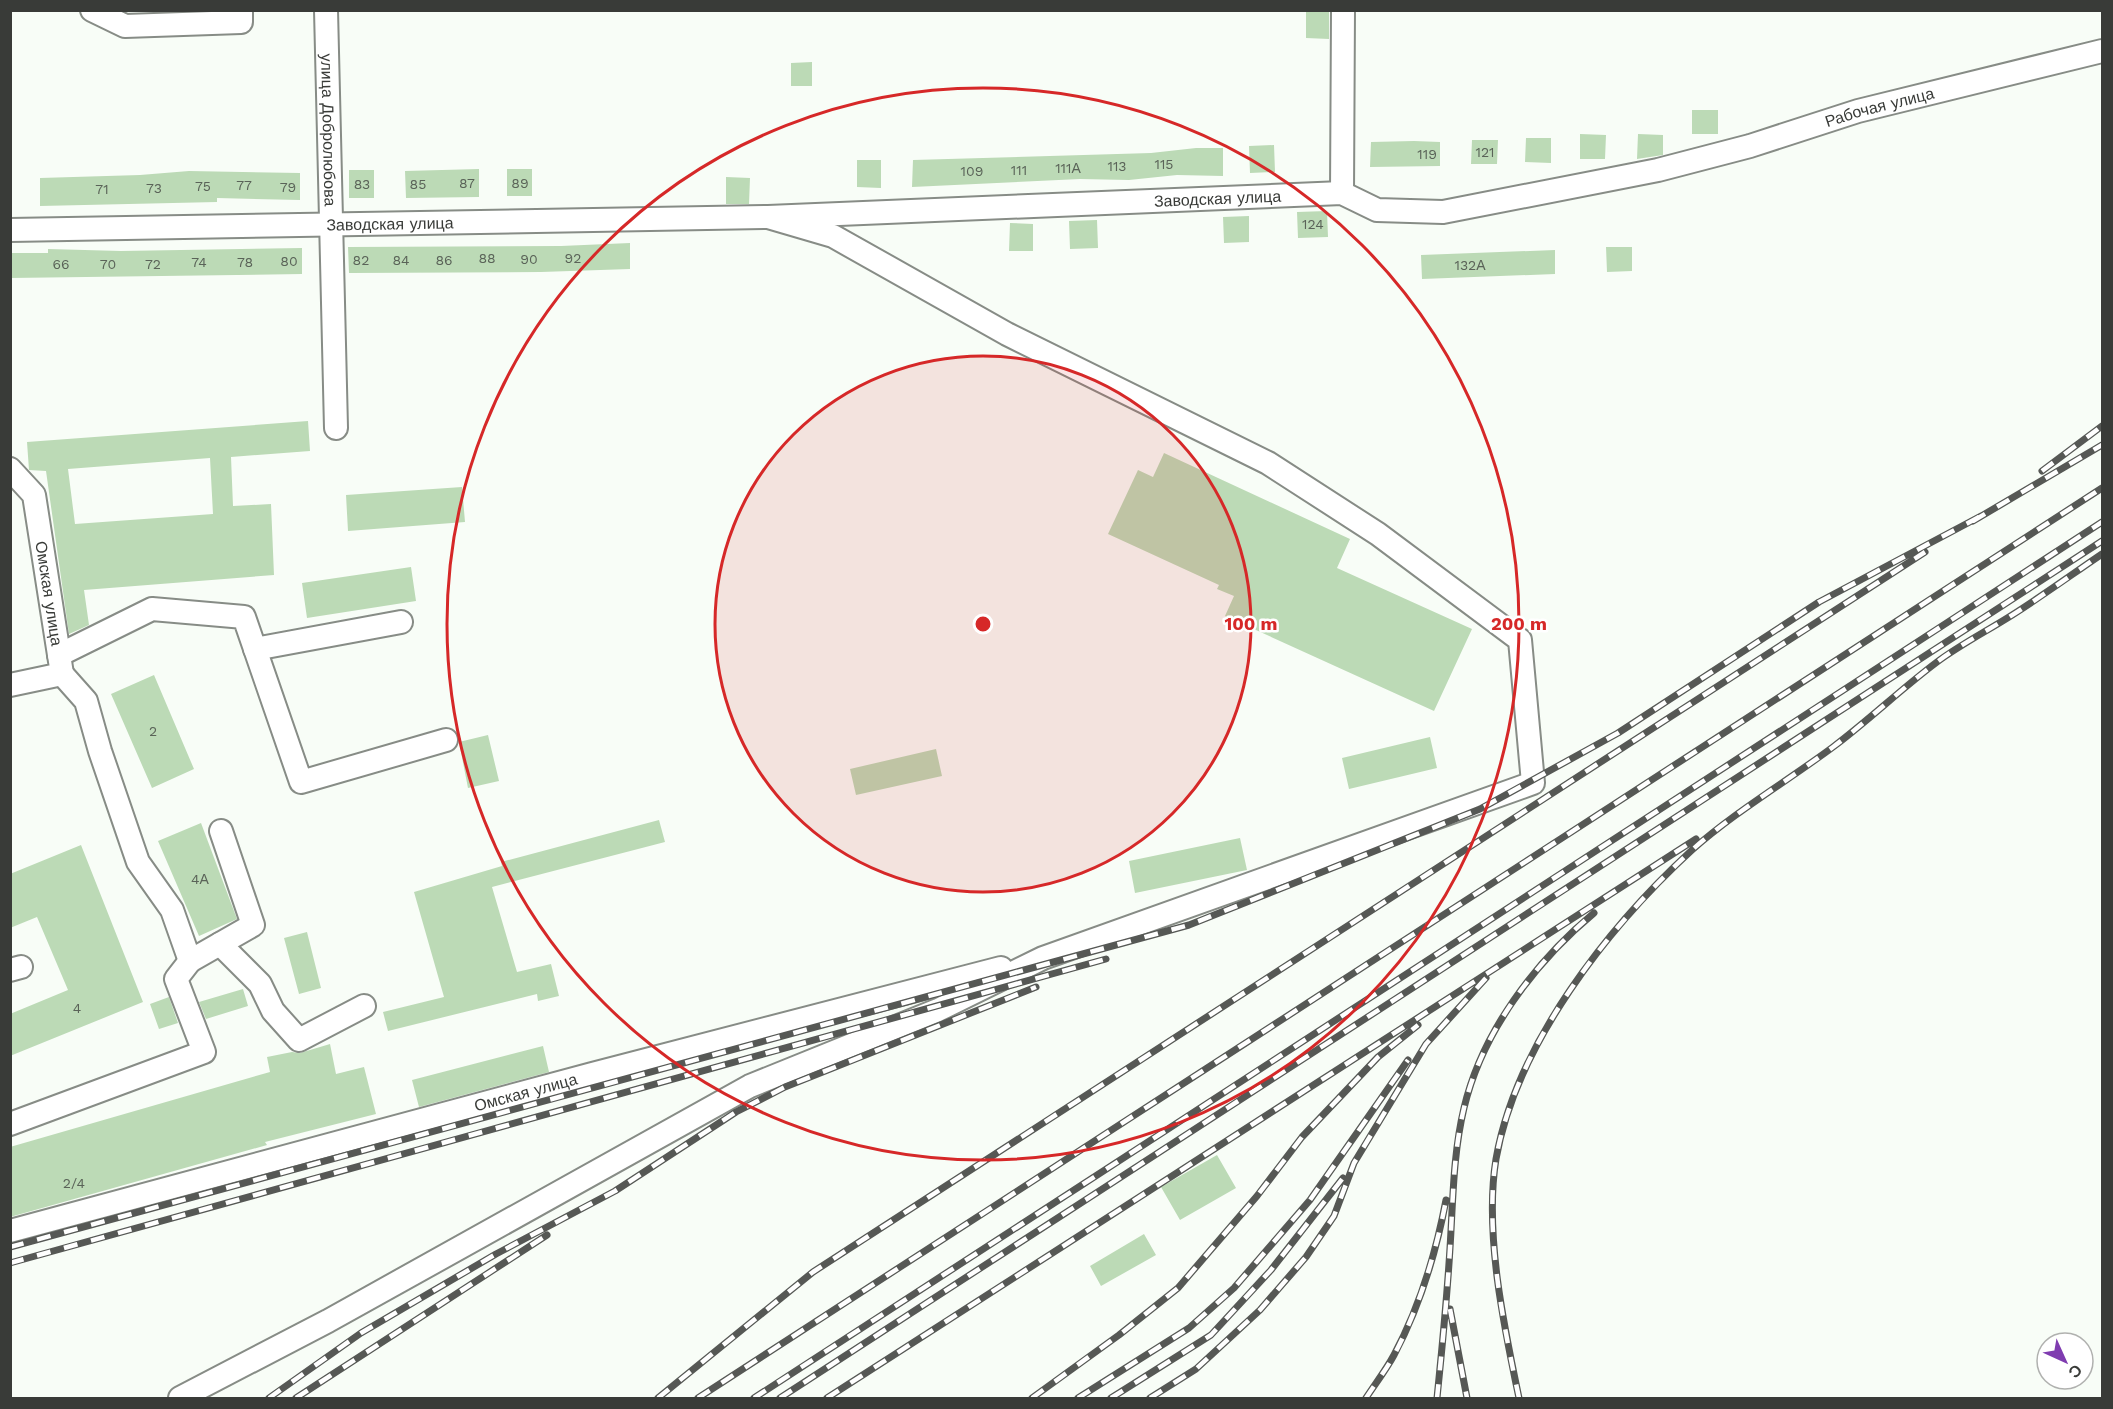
<svg xmlns="http://www.w3.org/2000/svg" width="2113" height="1409" font-family="'Work Sans',sans-serif">
<rect width="100%" height="100%" fill="#f8fdf7"/>
<!-- building -->
<path fill="#bcdab6" fill-rule="evenodd" d="M1306,11H1329V39L1306,38Z
M812,62V86H791V63Z
M1692,110H1718V134H1692Z
M1580,134L1606,135L1605,159H1580Z
M1638,134L1663,135V155L1637,159Z
M1526,138H1551V163L1525,162Z
M1472,140H1498L1497,164H1471Z
M1414,141L1440,142V166L1370,167L1371,142Z
M1274,145L1275,172L1250,173L1249,146Z
M1196,148H1223V176L1177,175L1129,180L1080,179L912,187L913,160L1151,153Z
M857,160H881V188L857,187Z
M479,169V197L406,198L405,171Z
M507,169H532V196H507Z
M349,170H374V198H349Z
M189,171L300,173V200L217,198V202L40,206V178L140,175Z
M726,177L750,178L749,204H726Z
M1327,211L1328,237L1298,238L1297,212Z
M1249,216V242L1224,243L1223,217Z
M1097,220L1098,248L1070,249L1069,221Z
M1010,223L1033,224V251H1009Z
M630,243V269L541,272L349,273L348,247L561,246Z
M1606,247H1632V271L1607,272Z
M302,248V274L10,278V253H48V249L121,251Z
M1555,250V274L1422,279L1421,255Z
M308,421L310,451L231,457L233,506L271,504L274,575L84,590L89,625L69,634L46,471L29,470L27,442ZM210,458L213,514L75,524L68,469Z
M1164,453L1350,539L1337,568L1472,629L1434,711L1225,616L1234,596L1217,589L1219,585L1108,534L1138,470L1153,477Z
M462,487L465,522L348,531L346,495Z
M411,567L416,601L307,618L302,583Z
M154,675L194,769L152,788L111,694Z
M488,735L499,781L468,788L459,742Z
M1430,737L1437,768L1349,789L1342,758Z
M936,749L942,776L856,795L850,769Z
M659,820L665,842L492,887L517,972L551,964L559,996L538,1001L537,994L388,1031L383,1012L444,997L414,892L502,866L501,862Z
M201,823L237,919L199,936L158,841Z
M1240,838L1247,870L1135,893L1129,861Z
M81,845L143,1002L10,1056V1014L68,990L37,917L10,928V874Z
M307,932L321,988L299,994L284,938Z
M243,989L248,1006L206,1019L199,1002Z
M169,997L178,1023L159,1029L150,1004Z
M330,1044L336,1074L364,1067L376,1114L265,1142L267,1145L10,1217V1147L270,1072L267,1057L292,1052L300,1053Z
M543,1046L549,1072L419,1107L412,1080Z
M1217,1155L1236,1188L1180,1220L1161,1187Z
M1144,1234L1156,1255L1101,1286L1090,1266Z"/>
<g fill="none" stroke-linecap="round" stroke-linejoin="round">
<!-- minor casing -->
<g stroke="#878c86" stroke-width="26">
<g id="minor">
<path d="M92,10L125,26L241,22V10"/>
<path id="s1" d="M326,10L336,428"/>
<path d="M1342,193L1343,10"/>
<path id="s2" d="M10,230L768,217L1342,193L1377,210L1443,212L1658,170L1750,146L1858,111L2102,51"/>
<path id="s3" d="M10,469L34,495L62,674L10,685"/>
<path d="M255,649L401,622"/>
<path d="M59,655L152,609L244,617L301,782L446,740"/>
<path d="M62,674L86,701L100,751L138,862L172,910L190,961L253,925L221,831"/>
<path d="M220,944L260,984L273,1011L299,1040L364,1006"/>
<path d="M10,970L21,967"/>
<path d="M10,1124L204,1052L176,979L190,961"/>
<path id="s4" d="M10,1231L592,1074L1001,968"/>
<path d="M180,1398L328,1321L750,1086L938,1010L1043,958L1533,783L1520,640L1378,534L1268,463L1007,334L833,236L768,217"/>
</g>
</g>
<!-- minor -->
<use href="#minor" stroke="#fff" stroke-width="22"/>
<!-- rail casing -->
<g stroke="#565855" stroke-width="7">
<path id="rail" d="M2042,471L2102,426
M1973,521L2102,445
M10,1247L1189,925L1480,809L1618,733L1819,602L1981,516
M10,1263L1106,959
M1450,1309L1467,1398
M269,1398L361,1333L496,1254L615,1191L736,1112L785,1087L1036,987
M296,1398L547,1235
M658,1398L813,1272L1925,552
M698,1398L2102,488
M754,1398L2102,522
M780,1398L2102,541
M827,1398L1696,839
M1032,1398L1119,1335L1178,1288L1257,1196L1302,1137L1378,1057L1418,1025
M1078,1398L1189,1328L1234,1288L1310,1200L1408,1060
M1111,1398L1211,1335L1271,1270L1343,1178
M1150,1398L1196,1369L1260,1310L1306,1257L1334,1216L1354,1163L1426,1044L1486,978
M1366,1398C1375,1384 1386,1370 1394,1355C1419,1308 1436,1253 1446,1200
M1437,1398C1442,1349 1447,1298 1450,1248C1453,1201 1453,1154 1464,1108C1482,1032 1535,962 1594,913
M1519,1398C1504,1327 1484,1232 1496,1159C1516,1044 1608,927 1692,850C1736,811 1786,782 1833,747C1869,720 1901,689 1937,662C1960,645 1985,632 2009,617C2041,597 2071,575 2102,554"/>
</g>
<!-- rail -->
<use href="#rail" stroke="#fff" stroke-width="4.5" stroke-dasharray="14" stroke-linecap="butt"/>
</g>
<!-- distance rings -->
<circle cx="983" cy="624" r="268" fill="#d62828" fill-opacity=".12"/>
<g fill="none" stroke="#d62828" stroke-width="3">
<circle cx="983" cy="624" r="268"/>
<circle cx="983" cy="624" r="536"/>
</g>
<g text-anchor="middle" dominant-baseline="central" stroke-width="5" stroke-linejoin="round" paint-order="stroke">
<!-- number labels -->
<g font-size="14" fill="#5a6358">
<text x="1485" y="152">121</text>
<text x="1427" y="154">119</text>
<text x="1164" y="164">115</text>
<text x="1117" y="166">113</text>
<text x="1068" y="168">111А</text>
<text x="1019" y="170">111</text>
<text x="972" y="171">109</text>
<text x="467" y="183">87</text>
<text x="520" y="183">89</text>
<text x="362" y="184">83</text>
<text x="418" y="184">85</text>
<text x="244" y="185">77</text>
<text x="203" y="186">75</text>
<text x="288" y="187">79</text>
<text x="154" y="188">73</text>
<text x="102" y="189">71</text>
<text x="1313" y="224">124</text>
<text x="487" y="258">88</text>
<text x="573" y="258">92</text>
<text x="529" y="259">90</text>
<text x="361" y="260">82</text>
<text x="401" y="260">84</text>
<text x="444" y="260">86</text>
<text x="289" y="261">80</text>
<text x="199" y="262">74</text>
<text x="245" y="262">78</text>
<text x="61" y="264">66</text>
<text x="108" y="264">70</text>
<text x="153" y="264">72</text>
<text x="1470" y="265">132А</text>
<text x="153" y="731">2</text>
<text x="200" y="879">4А</text>
<text x="77" y="1008">4</text>
<text x="74" y="1183">2/4</text>
</g>
<!-- street labels -->
<g font-size="16" fill="#393b38" stroke="#fff">
<text stroke="none"><textPath href="#s2" startOffset="1887">Рабочая улица</textPath></text>
<text stroke="none"><textPath href="#s1" startOffset="120">улица Добролюбова</textPath></text>
<text stroke="none"><textPath href="#s2" startOffset="1208">Заводская улица</textPath></text>
<text stroke="none"><textPath href="#s2" startOffset="380">Заводская улица</textPath></text>
<text stroke="none"><textPath href="#s3" startOffset="135">Омская улица</textPath></text>
<text stroke="none"><textPath href="#s4" startOffset="534">Омская улица</textPath></text>
</g>
</g>
<circle cx="983" cy="624" r="9" fill="#d62828" stroke="#fff" stroke-width="3"/>
<g font-size="18" text-anchor="middle" font-weight="bold" fill="#d62828" stroke="#fff" stroke-width="5" stroke-linejoin="round" paint-order="stroke">
<text x="1251" y="630">100 m</text>
<text x="1519" y="630">200 m</text>
</g>
<!-- border -->
<rect width="2113" height="1409" fill="none" stroke="#393b38" stroke-width="24"/>
<!-- north arrow -->
<g transform="translate(2065 1361) rotate(135)"><circle r="28" fill="#ffffff" stroke="#b0b1af" stroke-width="1.5"/>
<path d="M0-4.5L10 22L0 15L-10 22Z" fill="#7f3cb0"/>
<text y="-9" font-size="16" font-weight="bold" text-anchor="middle" fill="#393b38">С</text>
</g>
</svg>
